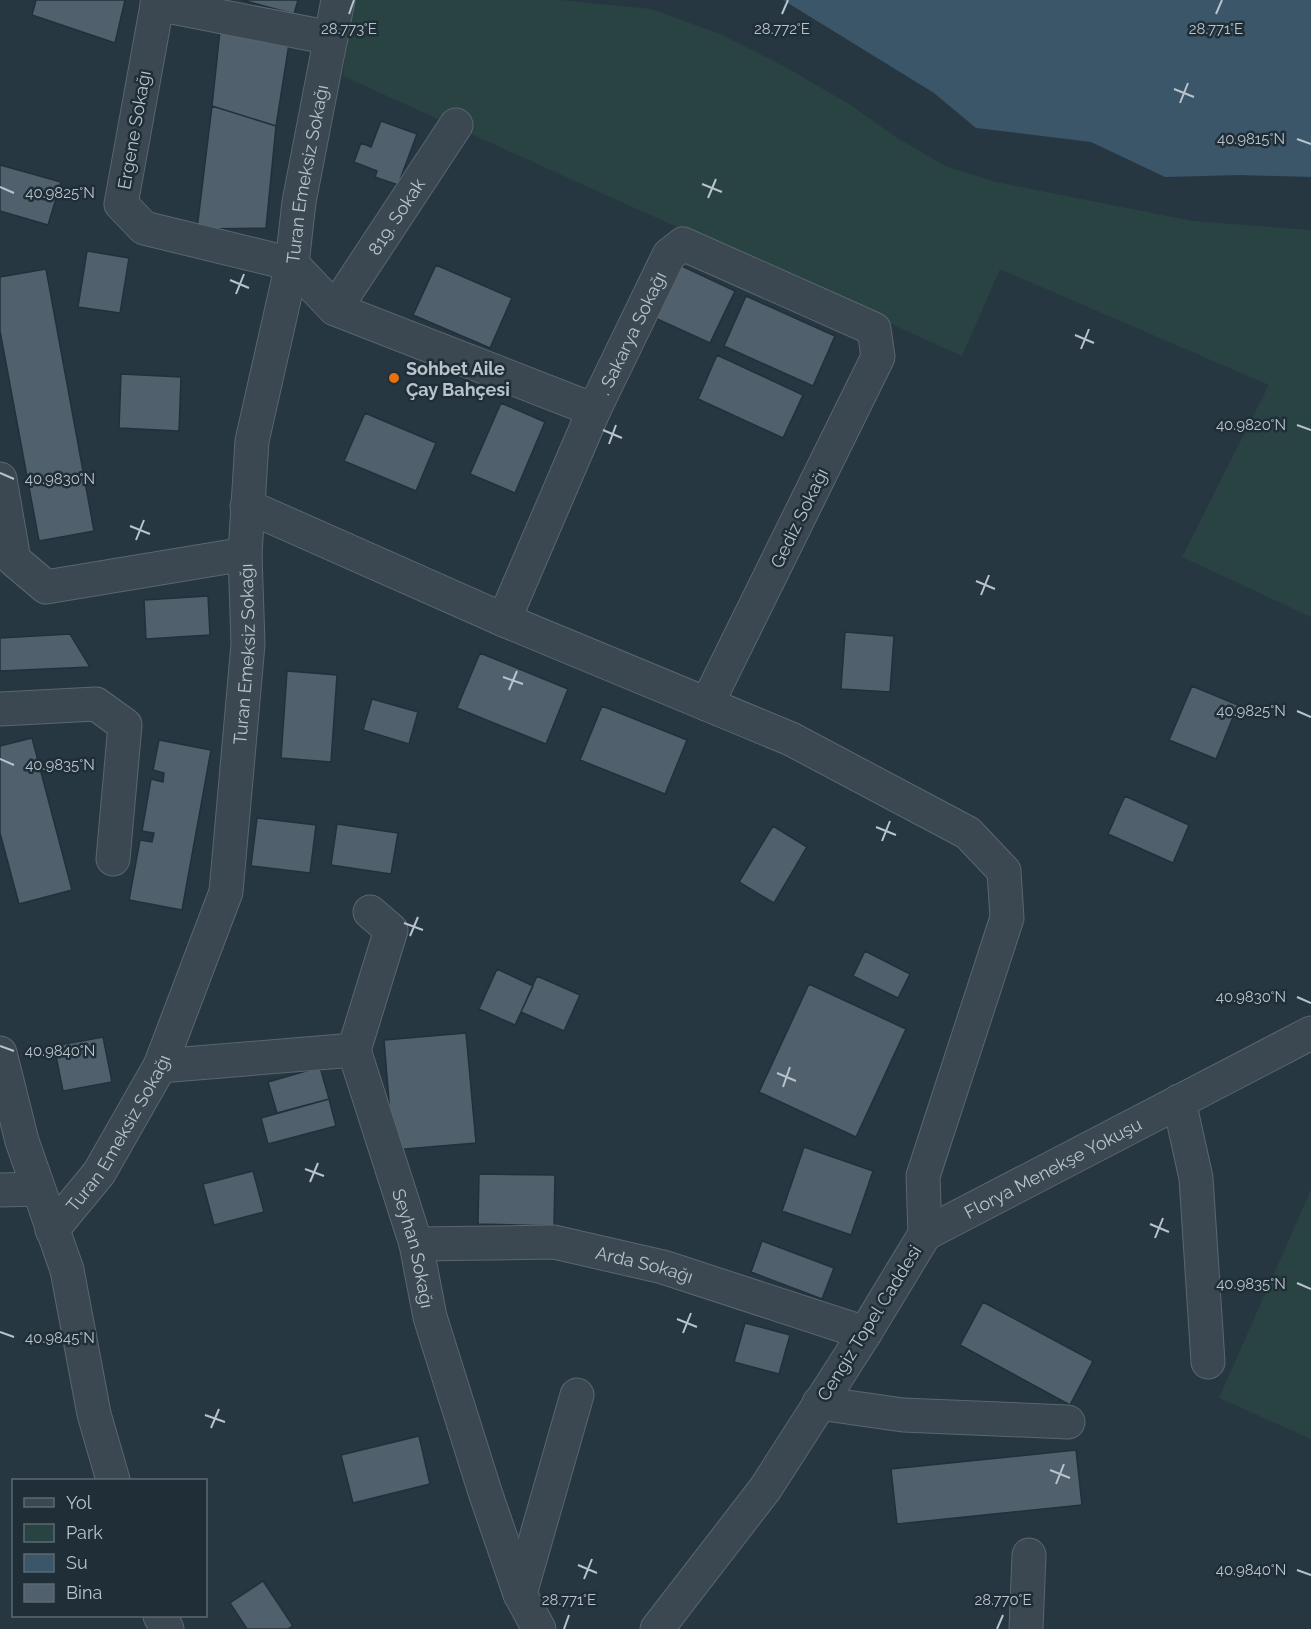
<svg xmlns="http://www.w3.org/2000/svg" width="1311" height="1629" font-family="Raleway,sans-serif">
<rect width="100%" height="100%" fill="#273742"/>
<!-- green -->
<path fill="#294342" d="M350,0H559L651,9L720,34L789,69L852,106L894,136L945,166L996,182L1192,221L1311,230V617L1182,557L1269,385L1000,269L962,356L343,76Z
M1311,1190V1439L1219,1398Z"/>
<!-- water -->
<path fill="#3b5669" d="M783,0H1311V177L1240,175L1165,177L1091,142L976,128L934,93Z"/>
<!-- building -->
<path fill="#50616d" stroke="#223039" stroke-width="1.5" d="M36,0H125L115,43L32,15Z
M242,0H298L294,14Z
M221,21L291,31L276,126L212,106Z
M212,106L276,126L266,228L197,229Z
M381,121L417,134L398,185L375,177L377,171L354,162L361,143L371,147Z
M0,165L61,182L48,225L0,211Z
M87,251L129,258L120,313L78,307Z
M669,260L735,291L710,343L644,313Z
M436,265L512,298L490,348L413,315Z
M46,269L94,531L39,541L0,331V277Z
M746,296L835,336L813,386L724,346Z
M717,355L803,395L783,438L698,399Z
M121,374L181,377L179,431L119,428Z
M501,403L545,422L515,493L470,474Z
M365,413L436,443L416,491L344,461Z
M208,596L210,635L146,639L144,600Z
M845,632L894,636L890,692L841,689Z
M70,634L90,667L0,671V638Z
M480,653L568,689L546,744L457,708Z
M287,671L337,675L331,762L281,758Z
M1192,686L1238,705L1216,759L1169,740Z
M372,699L418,712L409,744L363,730Z
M602,706L687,740L665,794L580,760Z
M32,738L72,890L19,904L0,833V746Z
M159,740L211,750L182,910L129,900L140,840L152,842L154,833L142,831L151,779L163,782L164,773L153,770Z
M1125,796L1189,825L1173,863L1108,834Z
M257,818L316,825L310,873L251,866Z
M337,824L398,833L391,874L331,865Z
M773,826L807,847L774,903L739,882Z
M865,951L910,974L898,998L853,976Z
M497,969L533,986L515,1025L479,1009Z
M537,976L580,995L564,1031L521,1012Z
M809,984L906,1029L856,1137L759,1092Z
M466,1033L476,1143L393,1150L384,1040Z
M103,1037L112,1082L63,1091L54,1046Z
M320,1067L329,1099L277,1113L268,1082Z
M329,1099L336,1126L268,1144L261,1118Z
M804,1147L873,1171L851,1235L782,1211Z
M253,1171L264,1212L214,1225L203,1184Z
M479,1174L555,1175L554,1226L478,1224Z
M762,1241L834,1268L822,1299L751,1272Z
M983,1302L1093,1361L1070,1405L960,1345Z
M745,1323L790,1335L779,1374L734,1362Z
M419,1436L430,1484L353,1503L341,1455Z
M1076,1450L1082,1505L897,1524L891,1469Z
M263,1581L293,1626L288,1629H247L230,1603Z"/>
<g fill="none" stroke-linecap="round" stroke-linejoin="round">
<!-- minor casing -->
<g stroke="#59666f" stroke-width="35">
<g id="minor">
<path d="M158,0L121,204L144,228L292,264L335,309L594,410"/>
<path d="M157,4L331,38"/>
<path id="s1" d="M335,309L456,125"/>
<path d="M0,479L14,560L46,587L245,554"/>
<path d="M247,506L504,620L791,739L968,833L1004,871L1007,918L923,1176L925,1234L865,1333L765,1489L657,1629"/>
<path id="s2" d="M504,620L594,410L669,255L683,244L874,329L878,357L707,704"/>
<path d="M0,709L96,704L125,725L113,859"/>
<path d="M354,1050L391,930L370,912"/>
<path d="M0,1053L22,1141L67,1270L94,1414L113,1480"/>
<path id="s3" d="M160,1066L354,1050L416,1244L430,1317L485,1492L520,1594L539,1629"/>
<path d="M1179,1101L1196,1178L1208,1362"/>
<path d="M0,1190L38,1189"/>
<path id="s4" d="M52,1230L99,1173L160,1066L226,892L248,644L245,554L252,441L292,264L299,202L338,0"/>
<path id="s5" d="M925,1234L1311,1033"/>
<path id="s6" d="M416,1244L554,1242L663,1267L865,1333"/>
<path d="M819,1403L903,1415L1068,1422"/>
<path d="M520,1594L577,1395"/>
<path d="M160,1616L167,1629"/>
<path d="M1026,1629L1029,1555"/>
</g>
</g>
<!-- minor -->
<use href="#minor" stroke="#3b4852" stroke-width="33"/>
</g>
<!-- ticks -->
<path fill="none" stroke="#b8c3cc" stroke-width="2" d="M349,14L354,0M782,14L788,0M1216,14L1222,0M1174,89L1194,97M1180,103L1188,83M1297,139L1311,144M702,184L722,192M0,187L14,193M708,198L716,179M230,280L249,288M236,294L244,274M1075,335L1094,343M1081,349L1089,329M1297,425L1311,430M603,430L622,438M609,444L616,425M0,473L14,479M130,526L150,534M136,540L144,520M976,581L995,589M981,595L989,575M503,677L523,684M509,690L517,671M1297,711L1311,717M0,759L14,765M876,827L896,835M882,841L890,821M404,923L423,930M410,936L418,917M1297,997L1311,1003M0,1046L14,1051M777,1073L796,1081M783,1087L790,1067M305,1169L324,1176M310,1182L318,1163M1150,1224L1169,1232M1155,1238L1163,1218M1297,1283L1311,1289M677,1319L697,1327M0,1332L14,1337M683,1333L691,1313M205,1415L225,1422M211,1428L219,1409M1050,1470L1070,1478M1056,1484L1064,1464M578,1565L597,1573M1297,1570L1311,1575M584,1579L592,1559M564,1629L569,1615M997,1629L1003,1615"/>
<!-- markers -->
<circle fill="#e8710a" stroke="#202e37" stroke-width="2" cx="394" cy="378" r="6"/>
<g text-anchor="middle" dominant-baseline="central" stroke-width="5" stroke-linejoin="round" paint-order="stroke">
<!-- street labels -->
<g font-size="18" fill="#b8c3cc" stroke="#202e37">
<text transform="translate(134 130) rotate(-80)">Ergene Sokağı</text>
<text stroke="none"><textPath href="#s4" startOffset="1108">Turan Emeksiz Sokağı</textPath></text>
<text stroke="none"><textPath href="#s1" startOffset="111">819. Sokak</textPath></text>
<text stroke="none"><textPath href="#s2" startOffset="314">. Sakarya Sokağı</textPath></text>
<text transform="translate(799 518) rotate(-64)">Gediz Sokağı</text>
<text stroke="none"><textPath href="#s4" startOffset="622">Turan Emeksiz Sokağı</textPath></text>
<text stroke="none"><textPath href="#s4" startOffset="118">Turan Emeksiz Sokağı</textPath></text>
<text stroke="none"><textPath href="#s5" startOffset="144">Florya Menekşe Yokuşu</textPath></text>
<text stroke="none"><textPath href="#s3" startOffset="402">Seyhan Sokağı</textPath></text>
<text stroke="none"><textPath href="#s6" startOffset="231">Arda Sokağı</textPath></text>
<text transform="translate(869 1323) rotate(-58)">Cengiz Topel Caddesi</text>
</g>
<!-- poi labels -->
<g font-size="18" font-weight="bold" fill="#b8c3cc" stroke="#202e37" text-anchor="start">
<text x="406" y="368">Sohbet Aile<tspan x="406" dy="21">Çay Bahçesi</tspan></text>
</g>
</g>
<g font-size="15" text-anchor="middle" fill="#b8c3cc" stroke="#202e37" stroke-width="5" stroke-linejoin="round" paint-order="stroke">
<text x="1216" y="34">28.771°E</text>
<text x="349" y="34">28.773°E</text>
<text x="782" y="34">28.772°E</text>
<text x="1251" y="144">40.9815°N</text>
<text x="60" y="198">40.9825°N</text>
<text x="1251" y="430">40.9820°N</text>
<text x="60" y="484">40.9830°N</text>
<text x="1251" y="716">40.9825°N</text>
<text x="60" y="770">40.9835°N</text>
<text x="1251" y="1002">40.9830°N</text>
<text x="60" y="1056">40.9840°N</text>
<text x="1251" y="1289">40.9835°N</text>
<text x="60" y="1343">40.9845°N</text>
<text x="1251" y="1575">40.9840°N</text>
<text x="569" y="1605">28.771°E</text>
<text x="1003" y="1605">28.770°E</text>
</g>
<!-- legend -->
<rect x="12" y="1479" width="195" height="138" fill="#202e37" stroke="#5d6a73" stroke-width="1.5"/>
<rect x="24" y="1498" width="30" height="9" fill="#3b4852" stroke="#5d6a73" stroke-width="1.5"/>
<text x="66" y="1509" font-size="18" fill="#b8c3cc">Yol</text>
<rect x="24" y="1524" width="30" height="18" fill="#294342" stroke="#5d6a73" stroke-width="1.5"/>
<text x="66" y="1539" font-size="18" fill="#b8c3cc">Park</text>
<rect x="24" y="1554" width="30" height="18" fill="#3b5669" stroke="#5d6a73" stroke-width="1.5"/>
<text x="66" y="1569" font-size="18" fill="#b8c3cc">Su</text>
<rect x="24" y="1584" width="30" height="18" fill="#50616d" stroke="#5d6a73" stroke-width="1.5"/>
<text x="66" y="1599" font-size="18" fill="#b8c3cc">Bina</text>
</svg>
